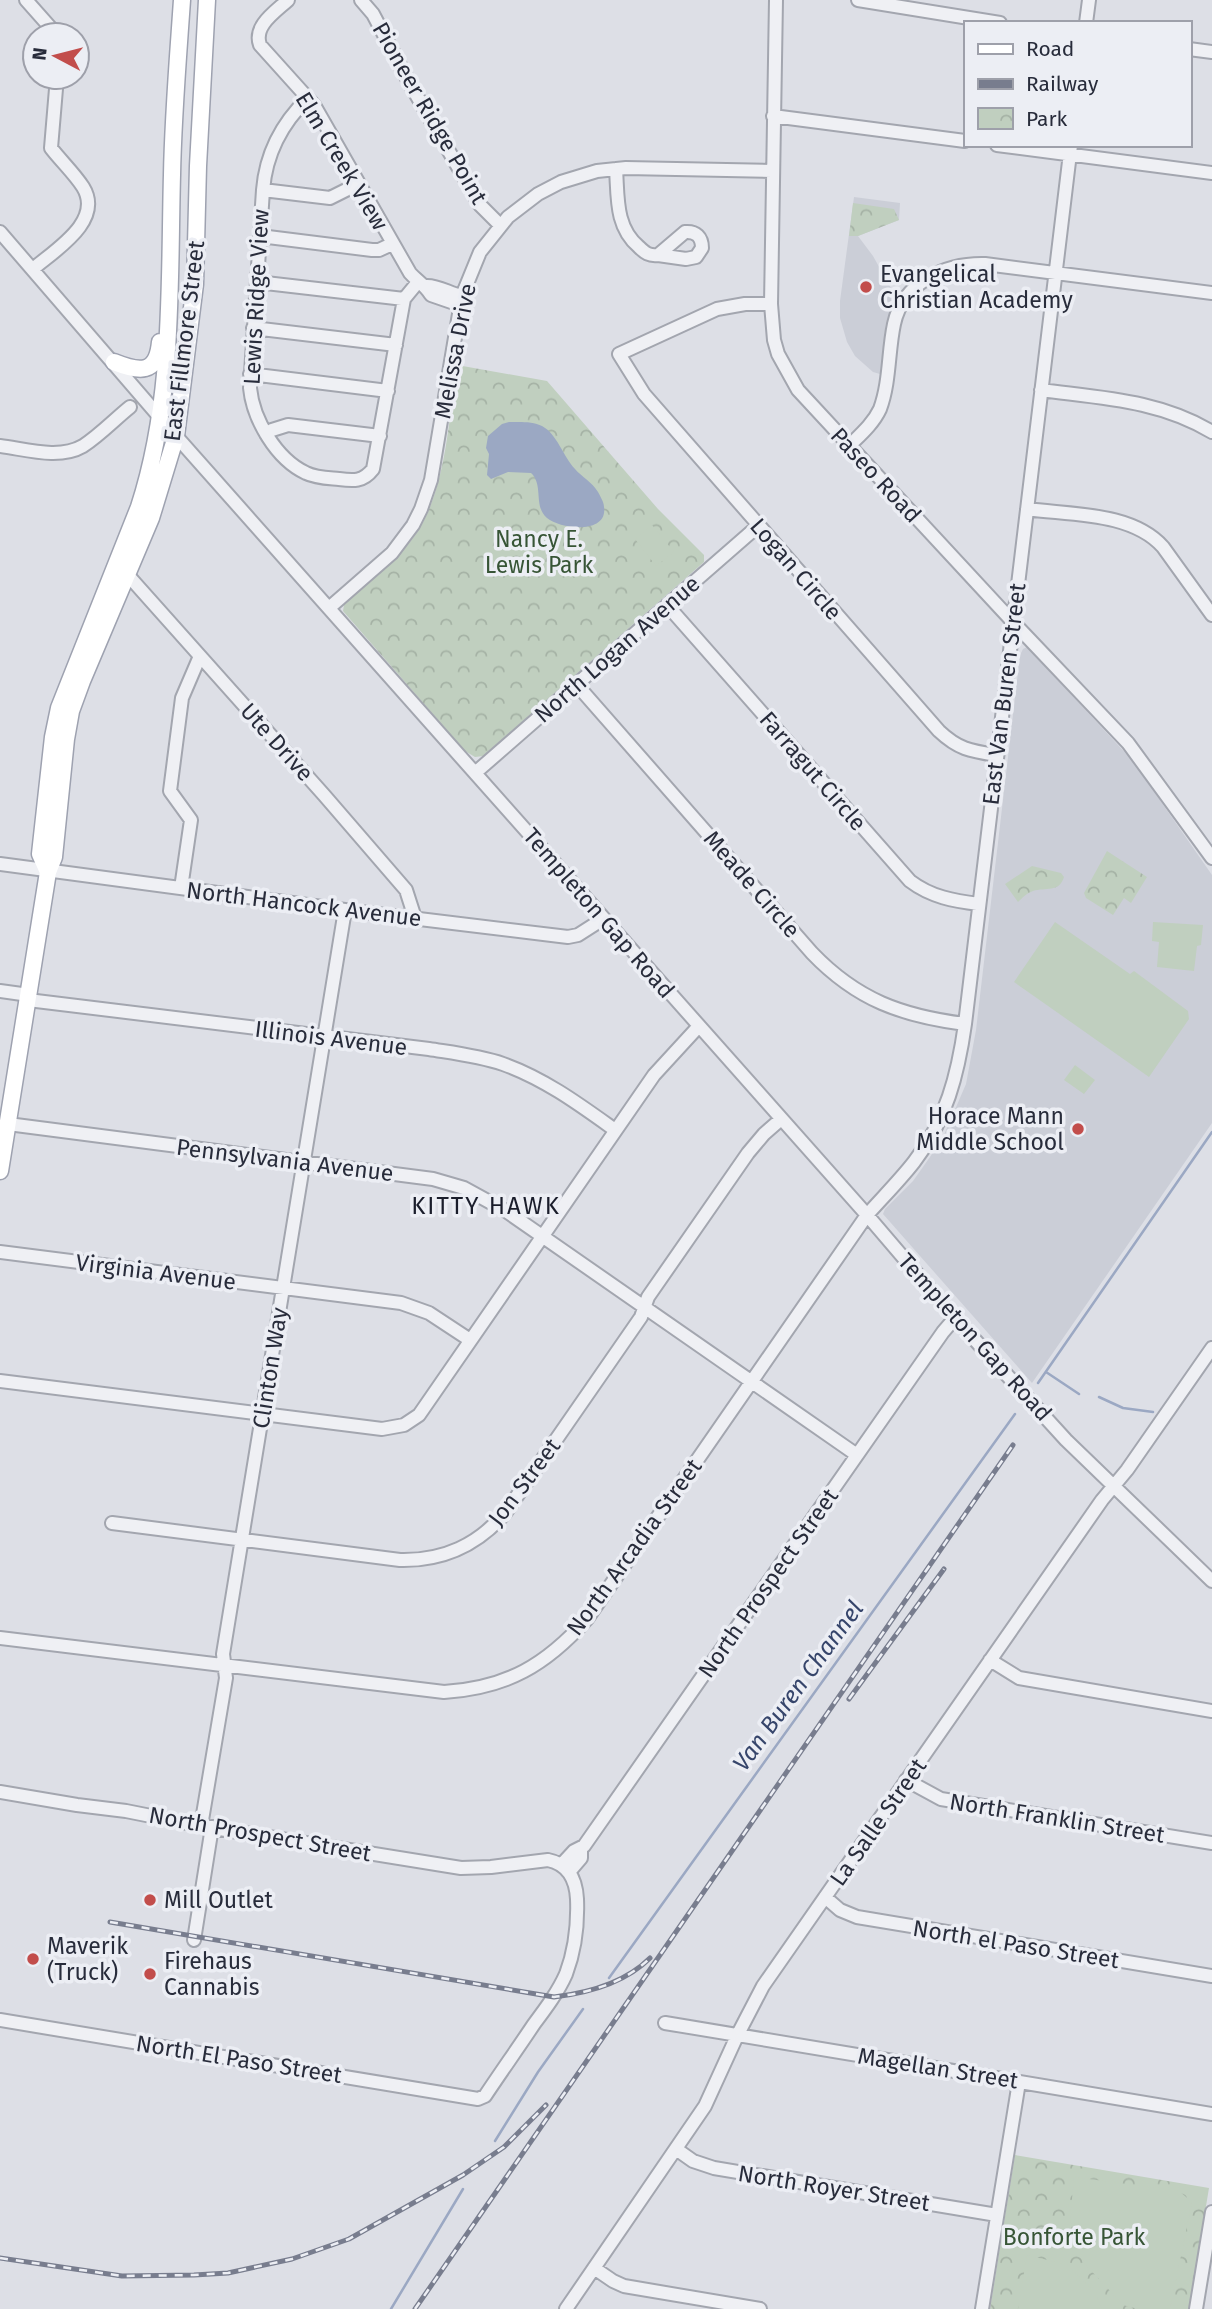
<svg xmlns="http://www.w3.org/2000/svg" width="1212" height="2309" font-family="'Fira Sans',sans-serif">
<defs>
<pattern id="park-crowns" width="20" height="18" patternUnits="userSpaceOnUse" patternTransform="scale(1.75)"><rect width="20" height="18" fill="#c0cfbf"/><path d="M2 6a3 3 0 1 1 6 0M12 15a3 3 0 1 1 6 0" fill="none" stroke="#a5b2a5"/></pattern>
</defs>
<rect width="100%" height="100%" fill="#dddfe6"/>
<!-- built -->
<path fill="#cbced7" d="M854,197L900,203L899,220L858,236L873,256L897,299L886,323L880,374L873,372L855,356L847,342L840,318V301Z
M1027,647L1132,760L1212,875V1123L1032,1383L883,1214L885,1209L913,1181L930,1157L944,1135L966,1084L976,1030L1020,655L1023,649Z"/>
<!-- park -->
<path fill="url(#park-crowns)" d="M853,203L894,209L899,220L858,236H849Z
M457,365L547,381L658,509L704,555V562L483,756L475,757L465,751L343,611L344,605L347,601C371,579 400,559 417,532C446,489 449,417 457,365Z
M1107,851L1147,877L1131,903L1124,898L1113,915L1086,898L1084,893Z
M1032,866L1061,873L1064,877C1059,893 1046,887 1033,891C1027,893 1022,898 1018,902L1005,884Z
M1015,2155L1209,2188L1189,2309H990Z"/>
<!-- pitch -->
<path fill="#c0cfbf" d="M652,525L674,552L656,566L635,539Z
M1055,922L1130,974L1134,971L1188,1011L1189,1019L1149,1077L1014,982Z
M1153,922L1203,925L1201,945L1197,946L1194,971L1157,967L1159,942L1152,941Z
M1075,1065L1095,1080L1084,1094L1064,1080Z
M1074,2177L1179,2191L1192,2202L1170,2309H1138L1123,2305L1084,2263L1070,2220Z
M1027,2255L1068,2265L1095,2293L1102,2309H1018Z"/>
<!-- water -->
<path fill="#9ba8c3" d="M509,422C519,422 533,421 542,426C557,434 563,456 575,469C582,477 592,482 598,492C600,496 604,502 604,507C608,534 562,530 547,518C533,506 544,485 531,473L508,472L491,479L487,475L489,454L486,448L488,436L502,424Z"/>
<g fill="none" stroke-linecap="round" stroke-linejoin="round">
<!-- stream -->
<path stroke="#9ba8c3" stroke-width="2.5" d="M1046,1372L1079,1394
M1038,1383L1212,1132
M1099,1397L1123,1408L1153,1412
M609,1978L1015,1414
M495,2141L538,2072L583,2009
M391,2309L463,2189"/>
<!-- minor casing -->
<g stroke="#a3a6af" stroke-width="16">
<path id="minor" d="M26,0L57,35
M288,0C275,12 253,26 260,45L314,105L410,273C417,281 425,285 431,295L460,305
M361,0L373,14L410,84L480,205L500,225
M776,0L771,304L774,340L778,354L798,390L1013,622L1128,743L1212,858
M858,0L1000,23
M1086,23L1089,0
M1189,49L1212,52
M308,98C281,124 266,153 263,190L250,388C253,419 276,459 306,473C316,478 328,478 339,479C353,481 363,482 373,469L404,299L418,282
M773,116L965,141
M997,145L1212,173
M616,169C618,197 615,227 639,247C645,253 649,256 658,255
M263,190L330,198L358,184
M0,232L176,436L867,1215L955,1318L1066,1440L1212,1581
M685,232C696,231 702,237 702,248L696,257L686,259L658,255Z
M260,236L372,250H379L392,244
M33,269C55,250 104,221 83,187C74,173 61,161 51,148L57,77
M257,282L404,299
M426,286C438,285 450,294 462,296
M771,304H745L717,309L619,354L644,394L939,731C958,749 970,751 996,755
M253,328L396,345
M250,374L388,391
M1041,390C1101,398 1159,400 1212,432
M266,434L272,430L288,425L380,436
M0,446C25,449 59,460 83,446C100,435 115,419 130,407
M849,446C860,435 873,424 880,409C890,382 888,352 894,324C903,282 946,263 985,264L1212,293
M1027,509C1071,515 1132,512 1163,547L1212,615
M126,573L324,795L406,890L415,918
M667,605L910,881C931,897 954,901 979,904
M329,608L392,553L413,525L421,509L431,480L462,296L480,252L508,217L538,194L561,182L597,171L626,168L772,171
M577,685L812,953C857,1000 902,1016 965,1024
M475,773L758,526
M0,864L345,910L568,937L578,935L603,919
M181,888L191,820L170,791L182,698L200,656
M0,991L29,995
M28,1000L429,1049C454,1053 480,1056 503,1064C545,1079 580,1105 615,1130
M8,1124L433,1179L464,1188L506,1211L857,1455
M0,1252L401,1303L429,1313L470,1340
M0,1381L382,1429L404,1425L419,1415L654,1075L699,1026
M112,1523L400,1560C444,1561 478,1545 506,1512L641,1317L648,1297L748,1153L764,1134L780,1120
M0,1638L444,1692C507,1688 546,1665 587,1619L867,1215C883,1197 900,1180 914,1162C946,1121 958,1074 965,1024L1071,145
M990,1660L1019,1678L1212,1711
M906,1780L941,1799L1212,1843
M0,1792L77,1805L126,1811L201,1826L461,1868L491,1867L548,1860C568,1864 576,1879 577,1899C578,1924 575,1950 566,1974C558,1992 546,2008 534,2024C518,2048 501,2072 485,2096L478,2099L0,2020
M201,1826L226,1678L223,1654L345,910
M562,1864L574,1851L584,1846L943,1332L955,1318
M569,1872L581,1858V1849
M825,1897L840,1910L857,1917L1212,1976
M194,1940L212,1827
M665,2023L1212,2114
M676,2149L693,2161L714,2168L997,2215
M594,2268L613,2281L624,2286L760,2309
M566,2309L705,2106L737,2036L763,1986L1102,1500L1127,1470L1212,1348
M982,2309L1019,2082
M1196,2309L1212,2212"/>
</g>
<!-- major casing -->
<g stroke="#9ea2b0" stroke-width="19">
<path id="major" d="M114,362C139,372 157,375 160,342
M48,872L40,854L53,737L59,708L139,507C174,399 169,287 172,175C173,117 178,58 182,0
M0,1171L48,872L54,857L66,739L71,711L82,681L151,518L176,436L195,284L198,166L207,0"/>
</g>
<!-- minor -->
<use href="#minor" stroke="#eff0f4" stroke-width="12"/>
<!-- major -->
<use href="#major" stroke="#fff" stroke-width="16"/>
<!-- rail casing -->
<g stroke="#787d8e" stroke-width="5">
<path id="rail" d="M849,1699L944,1569
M110,1922L554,1997C588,1993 625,1983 650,1958
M0,2258L122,2276L194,2275L228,2273L292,2259L349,2239L463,2175L504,2147L546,2105
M415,2309L1013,1445"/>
</g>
<!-- rail -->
<use href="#rail" stroke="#eceef4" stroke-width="2.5" stroke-dasharray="8" stroke-linecap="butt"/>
</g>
<!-- markers -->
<g fill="#c24d4b" stroke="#eceef4" stroke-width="2.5">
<circle cx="866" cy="287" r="7"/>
<circle cx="1078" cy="1129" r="7"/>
<circle cx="150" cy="1900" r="7"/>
<circle cx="33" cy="1959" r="7"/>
<circle cx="150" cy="1974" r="7"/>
</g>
<g text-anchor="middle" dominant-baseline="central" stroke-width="7" stroke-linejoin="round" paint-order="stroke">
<!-- street labels -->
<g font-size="23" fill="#282c3b" stroke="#eceef4">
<text transform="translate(430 113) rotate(60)">Pioneer Ridge Point</text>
<text transform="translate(342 161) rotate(59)">Elm Creek View</text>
<text transform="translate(256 297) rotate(-87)">Lewis Ridge View</text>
<text transform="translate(184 341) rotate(-83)">East Fillmore Street</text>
<text transform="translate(455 351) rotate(-79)">Melissa Drive</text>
<text transform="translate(876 475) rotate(47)">Paseo Road</text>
<text transform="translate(796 569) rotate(49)">Logan Circle</text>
<text transform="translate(617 649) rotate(-41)">North Logan Avenue</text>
<text transform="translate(1004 694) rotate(-83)">East Van Buren Street</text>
<text transform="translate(277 742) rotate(48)">Ute Drive</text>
<text transform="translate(813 771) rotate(49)">Farragut Circle</text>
<text transform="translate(752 884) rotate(49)">Meade Circle</text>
<text transform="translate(304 904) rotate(7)">North Hancock Avenue</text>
<text transform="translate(599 913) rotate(49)">Templeton Gap Road</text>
<text transform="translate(331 1038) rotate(7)">Illinois Avenue</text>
<text transform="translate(285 1160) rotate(7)">Pennsylvania Avenue</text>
<text transform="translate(156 1272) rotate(7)">Virginia Avenue</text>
<text transform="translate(975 1337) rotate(48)">Templeton Gap Road</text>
<text transform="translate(270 1368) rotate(-81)">Clinton Way</text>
<text transform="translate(524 1482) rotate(-53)">Jon Street</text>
<text transform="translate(634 1547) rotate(-54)">North Arcadia Street</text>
<text transform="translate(768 1583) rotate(-55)">North Prospect Street</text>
<text transform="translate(1057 1818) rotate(9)">North Franklin Street</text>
<text transform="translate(878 1822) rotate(-55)">La Salle Street</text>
<text transform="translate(260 1834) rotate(10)">North Prospect Street</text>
<text transform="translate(1016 1944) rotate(9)">North el Paso Street</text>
<text transform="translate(239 2059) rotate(9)">North El Paso Street</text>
<text transform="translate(938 2068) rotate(9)">Magellan Street</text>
<text transform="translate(834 2188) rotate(9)">North Royer Street</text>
</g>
<!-- poi labels -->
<g font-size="23" fill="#282c3b" stroke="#eceef4" text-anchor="start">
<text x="880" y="274">Evangelical<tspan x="880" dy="26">Christian Academy</tspan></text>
<text x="1064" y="1116" text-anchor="end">Horace Mann<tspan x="1064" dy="26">Middle School</tspan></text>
<text x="164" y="1900">Mill Outlet</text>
<text x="47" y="1946">Maverik<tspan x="47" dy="26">(Truck)</tspan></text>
<text x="164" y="1961">Firehaus<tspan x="164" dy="26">Cannabis</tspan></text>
</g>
<!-- park labels -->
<g font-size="23" fill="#375536" stroke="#eceef4">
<text x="539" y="539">Nancy E.<tspan x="539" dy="26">Lewis Park</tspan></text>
<text x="1074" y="2237">Bonforte Park</text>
</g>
<!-- neighbourhood labels -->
<g font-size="24" letter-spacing="2" fill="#1a1d2b" stroke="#eceef4">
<text x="486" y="1206">KITTY HAWK</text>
</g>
<!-- water labels -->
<g font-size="24" font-style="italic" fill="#36456b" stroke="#eceef4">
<text transform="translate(798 1686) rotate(-54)">Van Buren Channel</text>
</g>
</g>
<!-- legend -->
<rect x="964" y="21" width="228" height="126" fill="#eceef4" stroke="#9ea0aa" stroke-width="2"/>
<rect x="978" y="44" width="35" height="10" fill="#ffffff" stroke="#9ea0aa" stroke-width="2"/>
<text x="1026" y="56" font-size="21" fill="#282c3b">Road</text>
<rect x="978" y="79" width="35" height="10" fill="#787d8e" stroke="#9ea0aa" stroke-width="2"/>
<text x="1026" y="91" font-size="21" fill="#282c3b">Railway</text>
<rect x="978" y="108" width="35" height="21" fill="url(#park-crowns)" stroke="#9ea0aa" stroke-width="2"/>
<text x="1026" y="126" font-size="21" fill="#282c3b">Park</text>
<!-- north arrow -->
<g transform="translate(56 56) rotate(277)"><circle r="33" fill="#eceef4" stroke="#9ea0aa" stroke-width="2"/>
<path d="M0-5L12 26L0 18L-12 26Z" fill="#c24d4b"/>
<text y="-10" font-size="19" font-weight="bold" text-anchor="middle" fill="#282c3b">N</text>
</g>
</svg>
